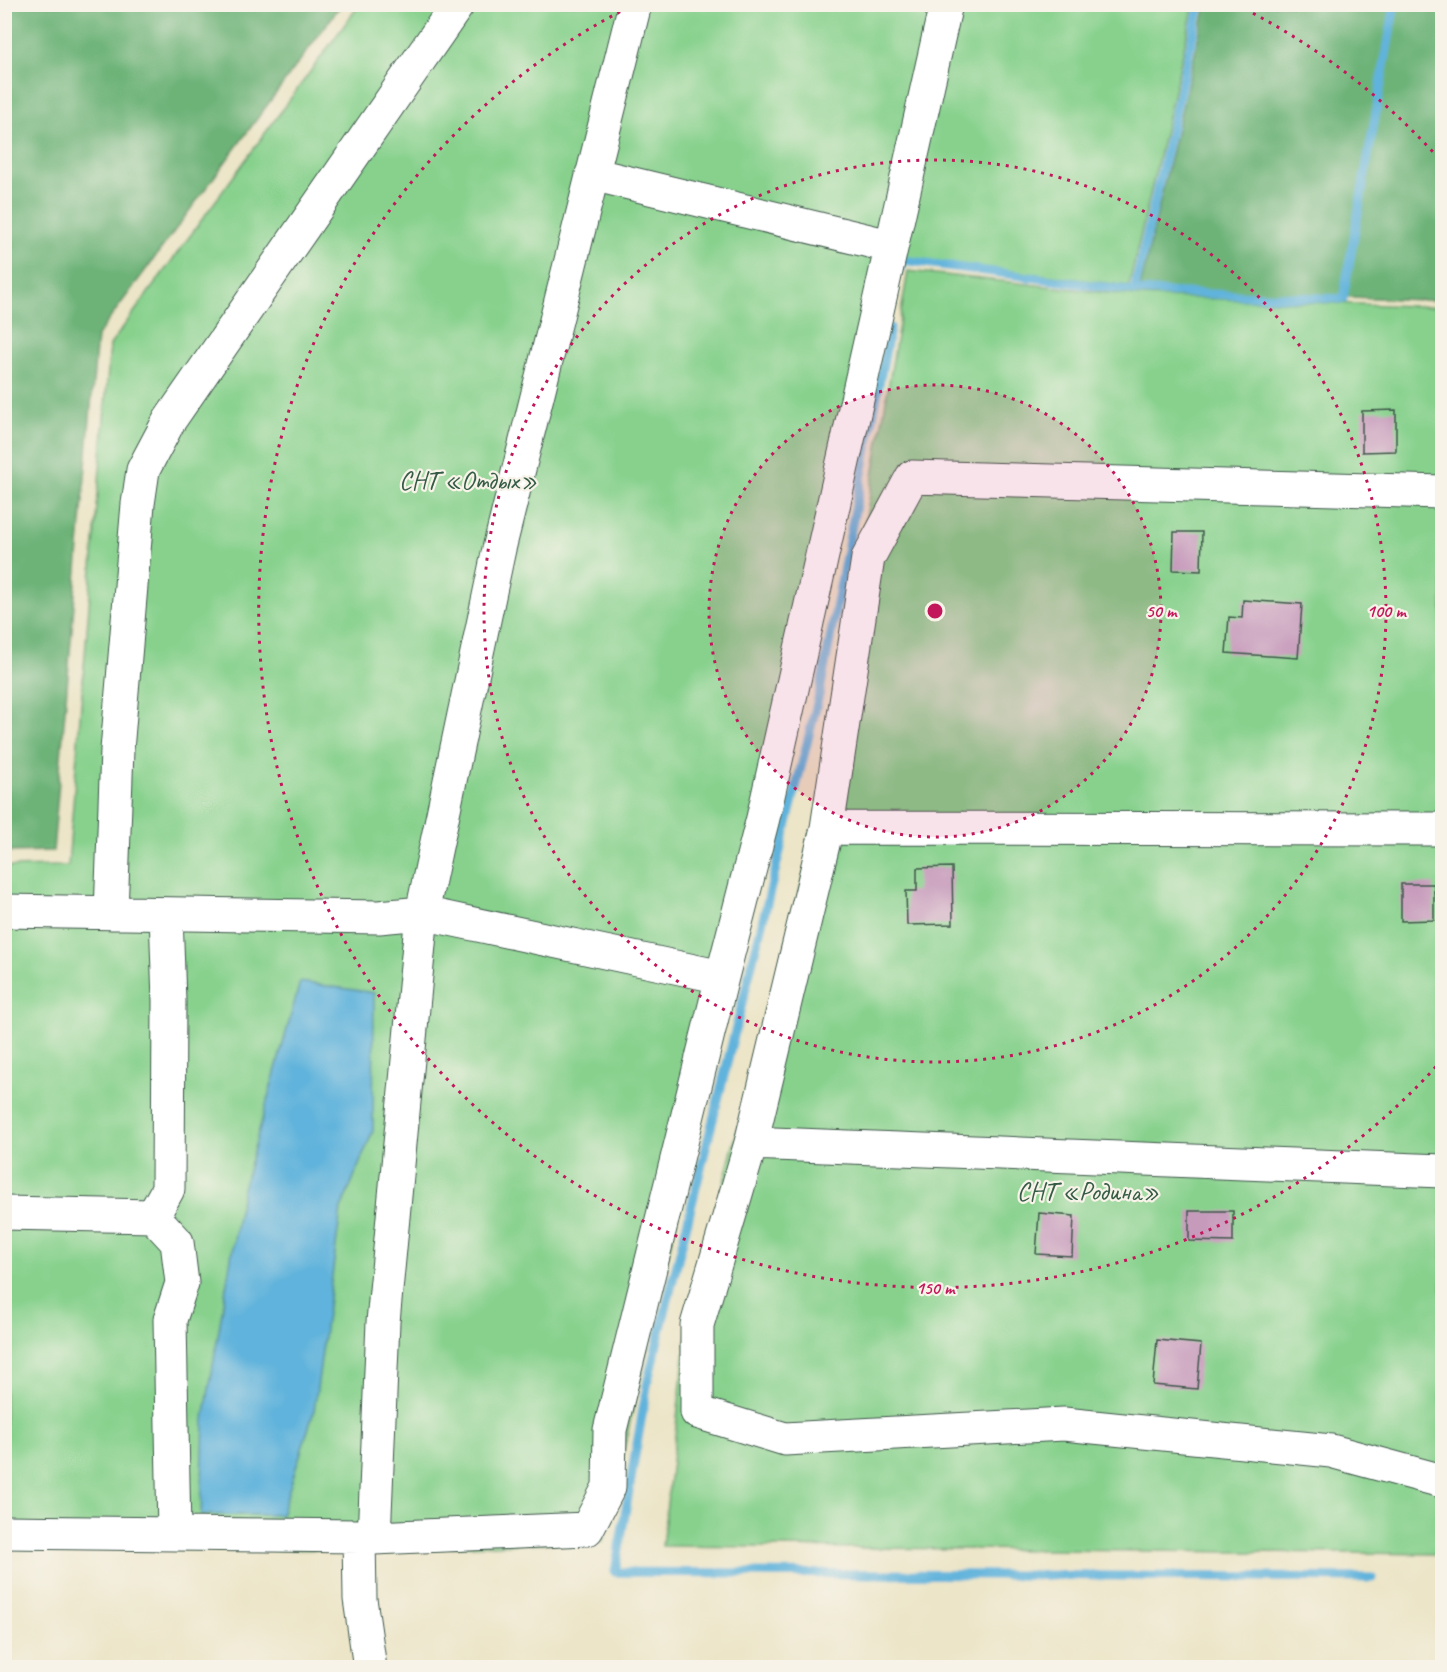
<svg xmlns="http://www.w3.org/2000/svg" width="1447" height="1672" font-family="Caveat,sans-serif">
<rect width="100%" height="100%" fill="#f7f3e8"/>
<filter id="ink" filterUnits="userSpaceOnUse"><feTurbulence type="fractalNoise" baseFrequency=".0167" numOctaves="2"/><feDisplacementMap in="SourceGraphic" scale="12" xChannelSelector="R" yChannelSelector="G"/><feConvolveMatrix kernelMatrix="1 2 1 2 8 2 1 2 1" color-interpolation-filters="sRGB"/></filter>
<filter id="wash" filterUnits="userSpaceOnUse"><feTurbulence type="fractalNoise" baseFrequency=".008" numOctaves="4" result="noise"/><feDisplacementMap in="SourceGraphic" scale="24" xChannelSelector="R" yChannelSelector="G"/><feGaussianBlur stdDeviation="1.35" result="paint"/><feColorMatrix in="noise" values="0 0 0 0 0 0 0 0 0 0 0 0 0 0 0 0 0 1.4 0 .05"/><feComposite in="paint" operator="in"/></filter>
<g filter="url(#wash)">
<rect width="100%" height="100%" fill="#ece5c8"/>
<!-- green -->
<path fill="#87d18d" stroke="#538760" stroke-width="1.5" d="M359,5H1194L1129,286L896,256L603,1541L362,1550L5,1547L4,867L68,866L110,345Z
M908,271L1137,296L1442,307V1554L662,1546L689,1316L817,824L843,653Z"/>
<!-- forest -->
<path fill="#6db378" stroke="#467856" stroke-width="1.5" d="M4,5H341L97,336L53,851L5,852Z
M1206,5H1442V301L1140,288Z"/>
<!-- water -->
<path fill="#60b3dc" stroke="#407888" stroke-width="1.5" d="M300,982L374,993L373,1131L341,1209L314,1411L281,1515H201L204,1419L242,1192Z"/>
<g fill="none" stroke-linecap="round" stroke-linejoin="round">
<!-- stream -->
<path stroke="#60b3dc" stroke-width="9" d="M901,268L902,260L1134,291L1343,299L1395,4
M1134,291L1200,4
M890,328L820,691L648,1380L615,1572L1372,1578"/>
</g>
<g id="blocks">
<!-- building -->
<path fill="#c69abb" d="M1396,410V451L1362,452V411Z
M1174,532H1202L1201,571L1173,570Z
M1243,600L1302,604L1298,658L1226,653L1229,617L1242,618Z
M952,867L953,924L907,925L906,891H917V868Z
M1401,884H1434V920L1401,921Z
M1189,1211H1233V1242L1189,1241Z
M1039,1213L1074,1216L1072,1256L1036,1254Z
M1157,1340L1201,1344L1197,1389L1153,1385Z"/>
</g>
</g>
<g filter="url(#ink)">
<use href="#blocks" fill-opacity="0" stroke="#3e564a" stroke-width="1.5"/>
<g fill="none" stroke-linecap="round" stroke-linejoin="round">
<!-- minor casing -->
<g stroke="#3e564a" stroke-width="35">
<path id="minor" d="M592,174L890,246
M827,828L868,558L912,477L1442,492
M1442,829L827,828L751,1143L697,1325V1412L785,1439L1064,1424L1331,1451L1442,1481
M4,911L379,917L422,913L499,549L635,4
M111,913L117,750L138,504L143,470L169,421L458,4
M751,1143L1442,1171
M4,1213L153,1216L177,1242L182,1283L170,1320L174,1534
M153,1216L168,1189L169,1001L166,914
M4,1532L359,1536L374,1538L383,1322L422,913L722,977
M359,1536L360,1599L370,1668
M374,1538L587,1529L609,1487L610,1430L722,977L763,818L946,4"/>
</g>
<!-- minor -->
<use href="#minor" stroke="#fff" stroke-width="33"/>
</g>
</g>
<!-- distance rings -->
<circle cx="935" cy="611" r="226" fill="#c2185b" fill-opacity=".12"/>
<g fill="none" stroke="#c2185b" stroke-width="3" stroke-dasharray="3 6">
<circle cx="935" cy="611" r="226"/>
<circle cx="935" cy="611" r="451"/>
<path d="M1442 1060A677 677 0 1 1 633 5M1237 5A677 677 0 0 1 1442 162"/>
</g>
<g text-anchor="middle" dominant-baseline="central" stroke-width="4.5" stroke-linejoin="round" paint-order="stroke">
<!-- park labels -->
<g font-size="26" fill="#345b46" stroke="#f7f3e8">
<text x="468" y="480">СНТ «Отдых»</text>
<text x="1088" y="1191">СНТ «Родина»</text>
</g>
</g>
<circle cx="935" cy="611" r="9" fill="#c2185b" stroke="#f7f3e8" stroke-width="3"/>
<g font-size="18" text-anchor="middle" font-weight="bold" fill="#c2185b" stroke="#f7f3e8" stroke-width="4.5" stroke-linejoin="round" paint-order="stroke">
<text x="1161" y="617">50 m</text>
<text x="1386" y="617">100 m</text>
<text x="935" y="1294">150 m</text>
</g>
<!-- margin -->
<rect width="1447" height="1672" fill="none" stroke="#f7f3e8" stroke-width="24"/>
</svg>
